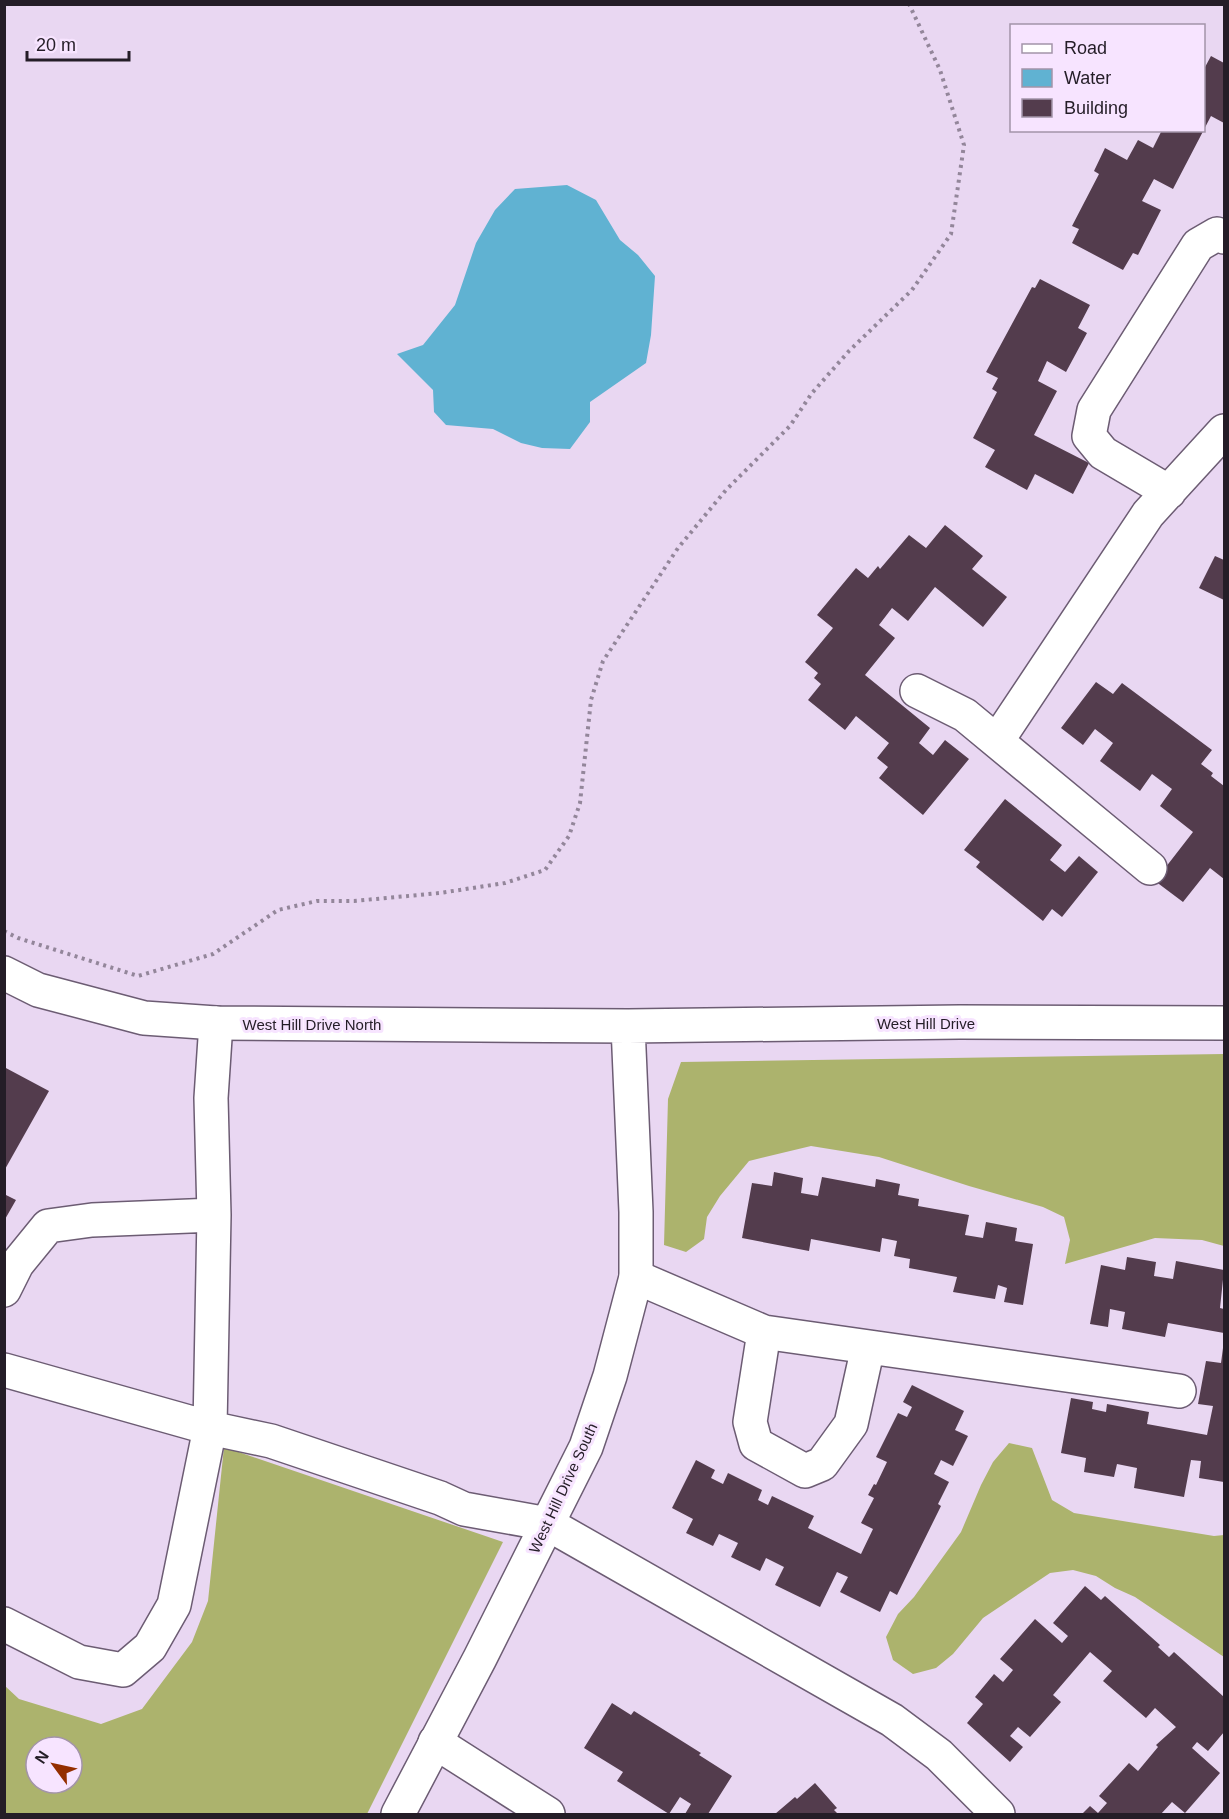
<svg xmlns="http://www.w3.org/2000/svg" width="1229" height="1819" font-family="Arial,sans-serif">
<rect width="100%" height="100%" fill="#e9d7f2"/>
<!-- forest -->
<path fill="#acb36d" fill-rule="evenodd" d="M1224,1054V1246L1202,1240L1155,1238L1065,1264L1070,1240L1064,1217L1043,1207L969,1186L879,1157L811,1146L749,1161L720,1196L707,1217L704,1239L686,1252L664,1245L668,1099L681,1062Z
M1009,1443L1032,1448L1052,1500L1074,1513L1214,1536L1224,1535V1657L1135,1597L1115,1588L1096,1576L1073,1570L1050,1573L983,1618L953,1654L936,1668L913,1674L893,1660L886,1637L898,1614L914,1597L961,1532L981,1485L993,1462Z
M224,1447L503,1542L367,1814H5L4,1685L19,1699L101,1724L142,1709L192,1642L208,1601ZM36,1747H72V1783H36Z"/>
<!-- water -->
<path fill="#60b2d2" d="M567,185L596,200L620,240L638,255L655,276L651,335L646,363L590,402V422L570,449L542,448L521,443L493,429L446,425L434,412L433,390L397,354L423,345L455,305L476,243L495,210L515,189Z"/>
<!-- building -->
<path fill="#533c4d" d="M1211,56L1224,63V123L1211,116L1173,189L1154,179L1142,201L1161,210L1138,255L1133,253L1123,270L1072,243L1079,229L1072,226L1099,174L1094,171L1105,148L1127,160L1138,140L1153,148L1162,130H1204V69Z
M1040,279L1090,305L1078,328L1087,333L1066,372L1047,361L1038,381L1057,391L1034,435L1089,463L1073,494L1035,474L1027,490L985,467L995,450L973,438L997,392L992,389L998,378L986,372L1032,287L1035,288Z
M945,525L983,556L972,569L1007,597L983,627L935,587L908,621L892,608L879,625L895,638L865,675L930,728L919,743L933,755L945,740L969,759L923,815L879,778L888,767L877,758L889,743L856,716L845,730L808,700L821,684L814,678L818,673L805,662L833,628L817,615L856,568L868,578L878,566L880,569L909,535L926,548Z
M1215,556L1224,560V600L1199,588Z
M1096,682L1113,694L1122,683L1212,750L1201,764L1213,773L1211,776L1224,786V879L1210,868L1183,902L1155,881L1193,832L1160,806L1172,789L1152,774L1140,791L1100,761L1113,743L1095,729L1083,745L1061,728Z
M1005,799L1062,845L1050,860L1065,872L1079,856L1098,872L1062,917L1052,909L1043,921L976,867L980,862L964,850Z
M4,1067L49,1091L4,1171Z
M774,1172L803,1178L801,1193L818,1196L822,1177L875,1187L876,1179L900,1184L898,1195L919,1199L918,1206L969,1215L965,1235L983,1238L986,1222L1017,1228L1015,1241L1033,1244L1023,1305L1004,1302L1007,1288L998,1285L995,1299L953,1292L957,1277L909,1268L910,1259L894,1256L897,1241L882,1238L880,1252L811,1239L809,1251L742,1238L752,1183L772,1186Z
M4,1194L16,1200L4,1221Z
M1127,1257L1156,1262L1154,1276L1173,1279L1176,1261L1224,1270L1220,1308L1224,1309V1333L1168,1323L1165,1337L1122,1329L1125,1312L1110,1309L1108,1327L1090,1324L1101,1265L1125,1270Z
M1223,1348L1224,1482L1199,1478L1201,1461L1191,1460L1184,1497L1134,1488L1137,1468L1117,1464L1114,1477L1084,1472L1086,1458L1061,1453L1071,1398L1093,1402L1092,1409L1106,1412L1107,1404L1149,1412L1147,1424L1207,1435L1213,1406L1198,1404L1206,1361L1221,1363Z
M912,1385L964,1411L955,1430L968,1436L953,1466L941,1460L934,1474L949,1482L938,1504L941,1506L897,1595L890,1591L880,1612L840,1592L848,1577L837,1572L820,1607L775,1585L784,1567L766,1558L760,1571L731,1557L738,1543L719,1534L713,1546L686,1533L693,1519L672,1508L696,1460L715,1470L711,1478L723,1484L728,1473L762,1490L758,1500L768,1505L772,1496L814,1516L808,1528L861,1554L873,1529L861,1523L874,1498L868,1495L874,1484L876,1485L887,1462L876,1457L898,1413L907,1417L912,1407L903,1402Z
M1085,1586L1101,1600L1105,1596L1160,1645L1158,1647L1169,1657L1174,1652L1224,1697V1732L1208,1751L1197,1742L1192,1748L1220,1773L1185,1813L1172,1802L1161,1814H1082L1090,1806L1098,1813L1107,1803L1099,1796L1129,1763L1138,1771L1158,1747L1156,1745L1176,1727L1155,1708L1146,1718L1103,1681L1112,1671L1090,1652L1053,1695L1061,1702L1030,1737L1018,1727L1010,1736L1023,1747L1010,1762L967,1723L983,1704L975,1697L994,1674L1003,1682L1013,1670L1000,1659L1035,1619L1062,1643L1068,1636L1053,1623Z
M612,1703L631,1715L634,1711L701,1753L699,1755L732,1776L708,1814H685L691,1804L680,1797L669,1814L617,1781L623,1772L584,1748Z
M815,1783L837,1808L834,1810L838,1814H775L795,1797L797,1799Z"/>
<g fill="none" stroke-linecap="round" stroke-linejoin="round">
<!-- street casing -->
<g stroke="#6c5c73" stroke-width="36">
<path id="street" d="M1169,492L1103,453L1089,436L1094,410L1198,245L1217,234L1224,237
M917,691L965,715L1150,868
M997,741L1148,514L1224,431
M636,1277L764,1332L1179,1391
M4,1290L17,1264L48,1226L92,1220L214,1215
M764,1332L750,1422L756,1444L805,1471L822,1464L851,1424L868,1347
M4,1370L210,1428L271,1441L440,1498L464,1509L548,1524L892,1720L939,1755L998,1814
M4,1624L79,1662L123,1670L150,1647L174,1605L210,1428L214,1215L211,1098L216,1023
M435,1742L548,1814"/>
</g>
<!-- secondary casing -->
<g stroke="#6c5c73" stroke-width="36">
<path id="secondary" d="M4,973L38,990L144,1018L216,1023L628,1026L960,1022L1224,1023
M398,1814L480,1658L586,1447L610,1376L636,1277V1212L628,1026"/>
</g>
<!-- path -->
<path stroke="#93869a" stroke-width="4" stroke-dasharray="3 4.5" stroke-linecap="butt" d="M4,931L18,938L138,976L213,954L278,910L317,901H354L440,893L505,883L545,870L569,836L580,803L591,700L603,661L678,548L726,490L790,426L812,393L849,351L912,290L951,234L964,145L940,70L909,4"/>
<!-- street -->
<use href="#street" stroke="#fff" stroke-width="33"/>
<!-- secondary -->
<use href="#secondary" stroke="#fff" stroke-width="33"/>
</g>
<g text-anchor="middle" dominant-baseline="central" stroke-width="6" stroke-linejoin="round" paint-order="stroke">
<!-- street labels -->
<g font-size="15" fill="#241d27" stroke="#f7e4ff">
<text x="926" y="1023">West Hill Drive</text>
<text x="312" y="1024">West Hill Drive North</text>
<text transform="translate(563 1488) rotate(-65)">West Hill Drive South</text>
</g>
</g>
<!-- border -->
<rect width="1229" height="1819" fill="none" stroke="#241d27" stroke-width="12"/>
<!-- legend -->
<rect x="1010" y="24" width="195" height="108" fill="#f7e4ff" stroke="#a394a9" stroke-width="1.5"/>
<rect x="1022" y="44" width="30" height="9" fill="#ffffff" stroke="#a394a9" stroke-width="1.5"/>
<text x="1064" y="54" font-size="18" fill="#241d27">Road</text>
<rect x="1022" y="69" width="30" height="18" fill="#60b2d2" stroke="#a394a9" stroke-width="1.5"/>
<text x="1064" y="84" font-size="18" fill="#241d27">Water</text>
<rect x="1022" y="99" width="30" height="18" fill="#533c4d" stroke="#a394a9" stroke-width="1.5"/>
<text x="1064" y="114" font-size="18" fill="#241d27">Building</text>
<!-- north arrow -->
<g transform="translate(54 1765) rotate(303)"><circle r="28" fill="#f7e4ff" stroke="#a394a9" stroke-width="1.5"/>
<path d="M0-4.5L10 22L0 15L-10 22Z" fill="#942e00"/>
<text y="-9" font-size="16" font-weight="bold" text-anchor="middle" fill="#241d27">N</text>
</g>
<!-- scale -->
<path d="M27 51v9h102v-9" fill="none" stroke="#241d27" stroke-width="3"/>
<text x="36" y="51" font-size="18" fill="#241d27" stroke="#f7e4ff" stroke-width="4.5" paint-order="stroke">20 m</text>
</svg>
